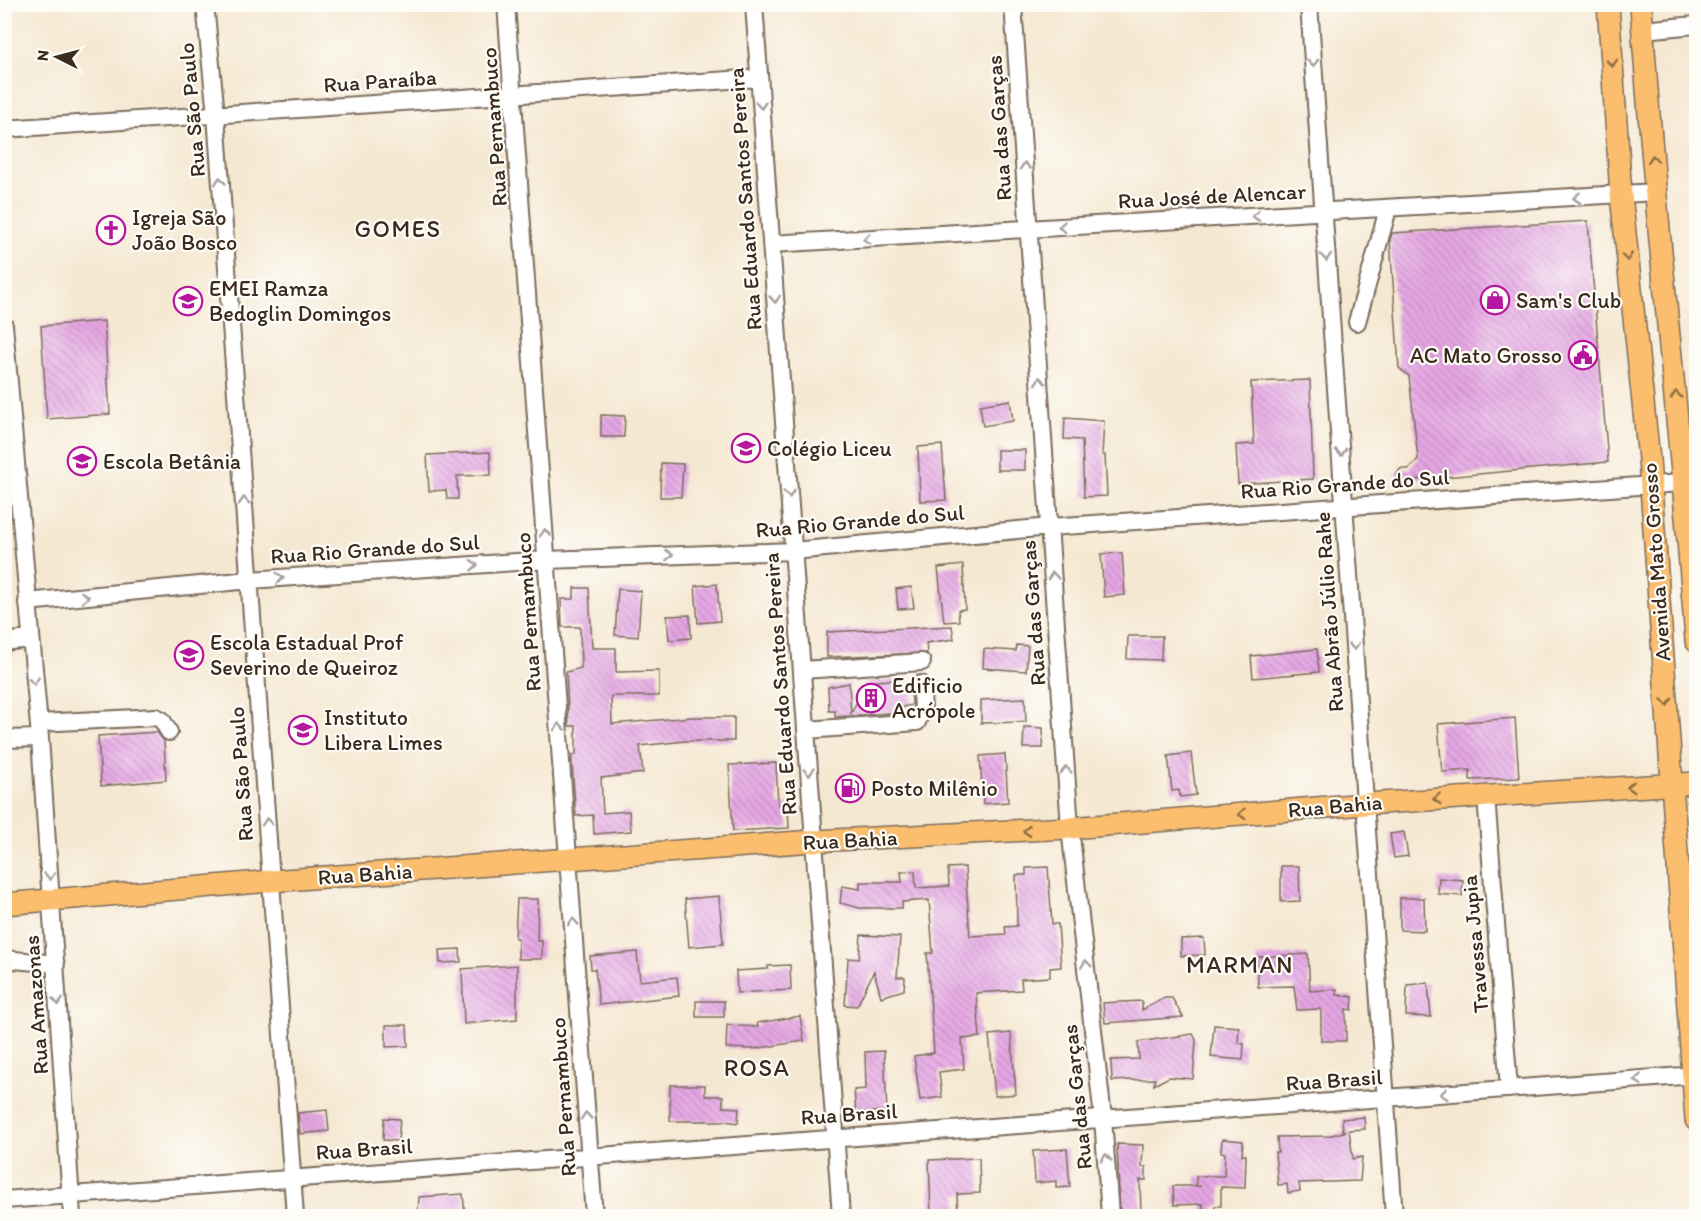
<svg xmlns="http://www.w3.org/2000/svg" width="1701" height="1221" font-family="Itim,sans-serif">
<defs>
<pattern id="building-back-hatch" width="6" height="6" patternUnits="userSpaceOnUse" patternTransform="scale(1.5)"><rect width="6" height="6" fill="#e6a7e5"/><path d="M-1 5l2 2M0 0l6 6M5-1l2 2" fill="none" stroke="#bc88b9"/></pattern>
</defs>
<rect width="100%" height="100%" fill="#fdfcf7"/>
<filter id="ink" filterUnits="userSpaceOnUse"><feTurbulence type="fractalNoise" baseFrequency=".0167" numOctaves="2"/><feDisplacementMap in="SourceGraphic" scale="12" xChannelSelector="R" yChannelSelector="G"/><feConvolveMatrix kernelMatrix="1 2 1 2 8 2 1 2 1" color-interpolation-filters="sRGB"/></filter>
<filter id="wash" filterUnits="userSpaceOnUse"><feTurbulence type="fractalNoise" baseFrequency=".008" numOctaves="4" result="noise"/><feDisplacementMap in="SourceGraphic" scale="24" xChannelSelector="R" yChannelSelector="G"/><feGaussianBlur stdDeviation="1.35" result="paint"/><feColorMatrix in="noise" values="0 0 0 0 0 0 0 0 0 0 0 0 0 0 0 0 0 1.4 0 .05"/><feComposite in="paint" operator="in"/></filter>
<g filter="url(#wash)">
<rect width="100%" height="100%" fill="#f5e8d2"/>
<g id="blocks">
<!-- building -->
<path fill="url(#building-back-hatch)" d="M1588,221L1608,462L1401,481L1396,476L1400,469H1409L1418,459L1409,376L1399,368L1390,240L1392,233Z
M104,321L110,414L47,419L41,326Z
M1310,380L1313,479L1238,484L1236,445L1254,444L1251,382Z
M1010,400L1013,421L983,426L980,405Z
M601,415L625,416L624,437H601Z
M1065,418L1104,421L1102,455H1105L1107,496L1084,497L1082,440L1064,439Z
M942,445L946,500L920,501L918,447Z
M997,450H1025V470H997Z
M490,452L491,475L457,476L458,499H447L446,490L429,491L427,455Z
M661,463L683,464L681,497H660Z
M1122,553L1125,595L1104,597L1101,554Z
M963,565L965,609L958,610L959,621L944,622L938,568Z
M717,584L720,621L698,623L695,586Z
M911,587L914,608L898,609L896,589Z
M574,588H589L592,648H616V672L659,671V696H611L612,724L692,717H734V741H685L640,746L643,773L601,778L603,813L629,811L631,831L594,834L593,815L576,816L572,764V755H576V726H569L566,672L581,668L580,627H562L561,599H574Z
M618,589L641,591L638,637L615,635Z
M690,615L691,638L669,640L667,616Z
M952,626L954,639L926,643L927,653L827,657V632Z
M1128,636H1162L1161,660L1127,659Z
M1017,645L1028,646L1026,671L983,668L984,649L1016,651Z
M1317,649L1319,672L1253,678L1251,656Z
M901,679V689L911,688L912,705L902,707L903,712L835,717V711H829L828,687L849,683L851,714L866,682Z
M1025,698L1026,722L981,723V700Z
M1515,718L1519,778L1470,780V770L1442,772L1438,724Z
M1024,727L1043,728V748H1023Z
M157,732L164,741L166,780L101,786L98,736Z
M1191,753L1196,795L1180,797L1179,790L1172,791L1168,756Z
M1005,754L1008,802L983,804L980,756Z
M776,763L778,805H788L789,828L733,831L729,765Z
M1404,832L1408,856L1394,858L1390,834Z
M1281,866H1299L1300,901L1281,902Z
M965,867L970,936L1006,934L1005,927L1017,926L1016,875H1026V868L1048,867L1052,924H1058L1061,967L1050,968V977L1021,979L1022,990L976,993L980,1037L962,1039L964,1069L939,1072L942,1097L920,1100L914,1056L934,1053L927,953H933L929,900L902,902V908H860L840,903L842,886L860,889V882H902L901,872L915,871L916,888L949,886L948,868Z
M1439,878L1463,880L1462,896L1438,894Z
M719,896L723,944L689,947L685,899Z
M1400,898H1424L1425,931L1400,930Z
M517,899H538L537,941H542V959H518V938H515Z
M861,935L900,937L897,977H905L904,990L881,997L874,971L857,1006L845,1005L848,958L859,959Z
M1204,938L1205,955L1181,956V939Z
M460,949L461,962L440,963L439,950Z
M637,952L640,981L677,977L679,996L599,1005L595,969H591L590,956Z
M1308,954L1310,991L1337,989V995L1353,997L1352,1010L1346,1009V1041H1321V1009L1297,1010L1294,986L1258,987L1257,957Z
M517,965V1019L464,1024L462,969Z
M790,965L791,990L737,993L736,971L768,969V966Z
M1428,983L1431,1017L1406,1016L1407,985Z
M1164,998H1172L1183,1017L1105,1023L1103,1003L1142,1001V1010Z
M696,1001H724V1017H696Z
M800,1016L804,1041L753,1049L726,1048L727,1025L758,1027L757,1023Z
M386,1025H407L408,1046L386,1047Z
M1214,1025L1239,1027L1238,1043L1244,1044L1243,1060L1211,1057Z
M1011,1033L1016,1094L995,1096L989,1035Z
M1193,1034L1196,1040L1193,1079L1169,1077L1154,1085L1155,1079L1112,1081L1111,1060L1139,1059L1138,1042Z
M884,1051L887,1111L856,1113L854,1090L866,1089L865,1052Z
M670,1085H705V1096H723V1107L739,1108L738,1123L725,1121H670Z
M327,1110L329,1131L300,1134L298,1113Z
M1364,1117L1365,1129L1349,1130L1353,1159L1362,1157L1360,1181L1299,1183L1300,1191L1288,1193L1287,1184L1278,1185L1275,1152H1278L1277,1137L1328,1136L1347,1131H1343L1342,1119Z
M384,1118L400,1119L398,1141L383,1140Z
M1222,1139L1243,1141L1242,1155H1246L1245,1188L1221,1187V1206H1215V1216H1202L1203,1204L1174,1205L1173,1186H1201H1196V1176H1224L1225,1153L1221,1152Z
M1117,1144L1143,1145L1142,1167H1146V1180H1140L1141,1216H1120Z
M1067,1149L1070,1187L1056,1188V1181L1035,1183L1033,1151Z
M979,1158L980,1193L957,1194L958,1216H931L929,1160Z
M463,1194L465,1216H424V1214L418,1213L419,1197Z"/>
</g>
</g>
<g filter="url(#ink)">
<use href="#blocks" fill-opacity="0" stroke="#7c6c5d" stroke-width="1.5"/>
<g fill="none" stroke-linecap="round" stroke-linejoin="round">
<!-- minor casing -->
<g stroke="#7c6c5d" stroke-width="20">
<path id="minor" d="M205,4L216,115L295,1216
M506,4L594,1216
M754,4L841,1216
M1013,4L1070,828L1103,1118L1110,1216
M1309,4L1394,1216
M1643,30L1696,25
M4,129L759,78
M771,244L1656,192
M1357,322L1388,209
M4,325L40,738L72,1216
M27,602L250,580L547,560L793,551L1050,527L1696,482
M4,642L30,639
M802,670L922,662
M39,723L156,717L162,720L169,732
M806,730L917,722L923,707L921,684
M4,739L40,738
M1486,796L1509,1089
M4,959L56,964
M4,1200L1696,1075"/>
</g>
<!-- major casing -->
<g stroke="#7c6c5d" stroke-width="24">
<path id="major" d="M1608,4L1621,195L1649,459L1696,1120
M1641,4C1654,217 1681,429 1696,641
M4,904L271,881L814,841L1070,828L1365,804L1696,783"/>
</g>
<!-- minor -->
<use href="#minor" stroke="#fff" stroke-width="16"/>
<!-- major -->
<use href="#major" stroke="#fbbe6e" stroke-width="21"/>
</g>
<!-- one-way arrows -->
<defs><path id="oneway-chevron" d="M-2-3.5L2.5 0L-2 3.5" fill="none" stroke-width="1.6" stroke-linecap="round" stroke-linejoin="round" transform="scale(1.5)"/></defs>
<g stroke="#a79f9a">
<use href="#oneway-chevron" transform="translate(1313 63) rotate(86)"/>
<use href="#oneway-chevron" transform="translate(761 105) rotate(86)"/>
<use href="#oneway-chevron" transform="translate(1025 166) rotate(-94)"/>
<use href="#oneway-chevron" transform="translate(220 181) rotate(-94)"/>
<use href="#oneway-chevron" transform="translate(1577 198) rotate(177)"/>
<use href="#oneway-chevron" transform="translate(1256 216) rotate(177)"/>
<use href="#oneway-chevron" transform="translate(1062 227) rotate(177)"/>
<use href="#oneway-chevron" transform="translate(867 239) rotate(177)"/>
<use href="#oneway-chevron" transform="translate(1326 257) rotate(86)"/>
<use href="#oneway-chevron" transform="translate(775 299) rotate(86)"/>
<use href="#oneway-chevron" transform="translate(1040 381) rotate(-94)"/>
<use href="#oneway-chevron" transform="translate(1341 452) rotate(86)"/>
<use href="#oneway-chevron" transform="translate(789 494) rotate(86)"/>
<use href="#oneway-chevron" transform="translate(244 501) rotate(-94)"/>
<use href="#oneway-chevron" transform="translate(545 533) rotate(-94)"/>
<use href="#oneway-chevron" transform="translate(669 555) rotate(-2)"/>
<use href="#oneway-chevron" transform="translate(474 565) rotate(-4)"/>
<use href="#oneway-chevron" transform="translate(1053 576) rotate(-94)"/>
<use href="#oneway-chevron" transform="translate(280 578) rotate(-4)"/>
<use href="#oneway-chevron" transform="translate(85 597) rotate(-6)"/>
<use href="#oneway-chevron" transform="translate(1354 646) rotate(86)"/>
<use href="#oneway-chevron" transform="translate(34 681) rotate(84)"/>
<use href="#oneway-chevron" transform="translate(559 727) rotate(-94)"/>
<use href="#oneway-chevron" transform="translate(1066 770) rotate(-94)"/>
<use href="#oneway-chevron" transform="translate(809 772) rotate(86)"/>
<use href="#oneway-chevron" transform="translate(267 822) rotate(-94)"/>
<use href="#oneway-chevron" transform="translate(50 876) rotate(86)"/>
<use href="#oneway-chevron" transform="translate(573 922) rotate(-94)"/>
<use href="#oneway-chevron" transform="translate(1086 964) rotate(-96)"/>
<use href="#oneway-chevron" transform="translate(58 1001) rotate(86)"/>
<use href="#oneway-chevron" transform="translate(1638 1080) rotate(176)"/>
<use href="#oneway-chevron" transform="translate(1444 1094) rotate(175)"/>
<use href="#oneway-chevron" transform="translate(586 1116) rotate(-94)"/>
<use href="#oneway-chevron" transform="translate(1106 1158) rotate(-94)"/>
</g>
<g stroke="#916d42">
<use href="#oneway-chevron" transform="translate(1612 63) rotate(86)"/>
<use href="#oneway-chevron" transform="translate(1653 159) rotate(-95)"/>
<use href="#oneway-chevron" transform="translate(1627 257) rotate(84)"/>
<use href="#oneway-chevron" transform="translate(1676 395) rotate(-96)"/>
<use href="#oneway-chevron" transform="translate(1667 702) rotate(86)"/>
<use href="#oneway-chevron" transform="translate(1631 787) rotate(177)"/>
<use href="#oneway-chevron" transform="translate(1437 799) rotate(176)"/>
<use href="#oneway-chevron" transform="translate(1242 814) rotate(175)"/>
<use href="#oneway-chevron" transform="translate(1027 831) rotate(177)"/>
</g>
</g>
<!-- icons -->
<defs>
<g id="church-ring" transform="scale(1.5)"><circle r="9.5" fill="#fdfcf7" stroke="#b5179e" stroke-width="1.5"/><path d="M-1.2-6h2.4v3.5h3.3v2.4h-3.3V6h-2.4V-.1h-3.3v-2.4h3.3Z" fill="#b5179e"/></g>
<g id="shop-ring" transform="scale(1.5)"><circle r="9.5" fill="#fdfcf7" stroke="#b5179e" stroke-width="1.5"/><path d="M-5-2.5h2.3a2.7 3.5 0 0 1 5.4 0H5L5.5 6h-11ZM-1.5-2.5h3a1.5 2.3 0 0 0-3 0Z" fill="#b5179e"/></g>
<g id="school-ring" transform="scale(1.5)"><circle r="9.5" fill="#fdfcf7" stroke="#b5179e" stroke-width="1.5"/><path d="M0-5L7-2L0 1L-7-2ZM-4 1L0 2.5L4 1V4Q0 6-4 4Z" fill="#b5179e"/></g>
<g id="civic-ring" transform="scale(1.5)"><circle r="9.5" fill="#fdfcf7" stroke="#b5179e" stroke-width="1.5"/><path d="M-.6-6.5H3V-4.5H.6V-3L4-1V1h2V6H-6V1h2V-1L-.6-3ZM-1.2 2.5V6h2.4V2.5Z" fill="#b5179e"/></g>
<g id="building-ring" transform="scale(1.5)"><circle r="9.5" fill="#fdfcf7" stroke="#b5179e" stroke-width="1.5"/><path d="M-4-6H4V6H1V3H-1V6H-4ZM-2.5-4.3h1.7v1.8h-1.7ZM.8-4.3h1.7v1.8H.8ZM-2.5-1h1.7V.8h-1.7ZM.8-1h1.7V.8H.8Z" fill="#b5179e"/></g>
<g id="fuel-ring" transform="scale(1.5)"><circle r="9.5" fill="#fdfcf7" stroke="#b5179e" stroke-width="1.5"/><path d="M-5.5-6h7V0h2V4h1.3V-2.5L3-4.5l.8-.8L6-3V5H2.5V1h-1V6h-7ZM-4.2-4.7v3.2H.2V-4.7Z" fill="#b5179e"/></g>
</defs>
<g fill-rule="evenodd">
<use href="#church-ring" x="111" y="230"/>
<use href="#shop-ring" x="1495" y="300"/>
<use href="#school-ring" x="188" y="301"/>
<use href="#civic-ring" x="1583" y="355"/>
<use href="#school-ring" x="746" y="448"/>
<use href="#school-ring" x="82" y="461"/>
<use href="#school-ring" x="189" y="655"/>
<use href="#building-ring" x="871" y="698"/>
<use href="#school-ring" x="303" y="730"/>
<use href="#fuel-ring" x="850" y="788"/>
</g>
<g text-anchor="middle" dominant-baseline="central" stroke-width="4.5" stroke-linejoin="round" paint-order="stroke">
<!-- street labels -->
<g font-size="22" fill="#3b2a1e" stroke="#fdfcf7">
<text transform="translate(380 81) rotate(-4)">Rua Paraíba</text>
<text transform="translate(192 110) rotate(-95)">Rua São Paulo</text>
<text transform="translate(494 127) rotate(-94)">Rua Pernambuco</text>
<text transform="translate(999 128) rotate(-94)">Rua das Garças</text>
<text transform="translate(1212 196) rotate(-3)">Rua José de Alencar</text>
<text transform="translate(745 199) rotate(-94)">Rua Eduardo Santos Pereira</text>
<text transform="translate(1345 484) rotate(-4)">Rua Rio Grande do Sul</text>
<text transform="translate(860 521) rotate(-5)">Rua Rio Grande do Sul</text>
<text transform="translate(375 549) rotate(-4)">Rua Rio Grande do Sul</text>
<text transform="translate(1656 562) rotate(-94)">Avenida Mato Grosso</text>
<text transform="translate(528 612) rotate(-94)">Rua Pernambuco</text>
<text transform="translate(1329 612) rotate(-94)">Rua Abrão Júlio Rahe</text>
<text transform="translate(1033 613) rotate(-94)">Rua das Garças</text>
<text transform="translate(780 684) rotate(-94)">Rua Eduardo Santos Pereira</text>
<text transform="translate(241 774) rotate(-94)">Rua São Paulo</text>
<text transform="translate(1335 806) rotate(-5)">Rua Bahia</text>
<text transform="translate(850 840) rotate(-3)">Rua Bahia</text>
<text transform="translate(365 874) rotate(-4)">Rua Bahia</text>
<text transform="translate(1475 944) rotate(-95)">Travessa Jupia</text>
<text transform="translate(36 1005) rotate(-94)">Rua Amazonas</text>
<text transform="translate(1334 1080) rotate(-4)">Rua Brasil</text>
<text transform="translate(563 1097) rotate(-94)">Rua Pernambuco</text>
<text transform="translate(1077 1097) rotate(-96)">Rua das Garças</text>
<text transform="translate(849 1114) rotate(-4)">Rua Brasil</text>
<text transform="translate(364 1149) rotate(-4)">Rua Brasil</text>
</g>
<!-- poi labels -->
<g font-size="22" fill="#3b2a1e" stroke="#fdfcf7" text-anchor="start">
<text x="132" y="217">Igreja São<tspan x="132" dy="25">João Bosco</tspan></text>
<text x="209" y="288">EMEI Ramza<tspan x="209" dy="25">Bedoglin Domingos</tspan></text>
<text x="1516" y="300">Sam's Club</text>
<text x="1562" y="355" text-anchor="end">AC Mato Grosso</text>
<text x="767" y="448">Colégio Liceu</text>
<text x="103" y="461">Escola Betânia</text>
<text x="210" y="642">Escola Estadual Prof<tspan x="210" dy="25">Severino de Queiroz</tspan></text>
<text x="892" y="685">Edificio<tspan x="892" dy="25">Acrópole</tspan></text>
<text x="324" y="717">Instituto<tspan x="324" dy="25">Libera Limes</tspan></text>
<text x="871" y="788">Posto Milênio</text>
</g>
<!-- neighbourhood labels -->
<g font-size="24" letter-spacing="1.5" fill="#3b2a1e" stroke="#fdfcf7">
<text x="398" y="228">GOMES</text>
<text x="1240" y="964">MARMAN</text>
<text x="757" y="1067">ROSA</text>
</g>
</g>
<!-- margin -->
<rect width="1701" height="1221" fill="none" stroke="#fdfcf7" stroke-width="24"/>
<!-- north arrow -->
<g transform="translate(57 57) rotate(276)" stroke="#fdfcf7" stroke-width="4.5" paint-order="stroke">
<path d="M0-4.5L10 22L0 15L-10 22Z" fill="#3b2a1e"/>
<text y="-9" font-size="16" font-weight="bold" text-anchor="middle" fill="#3b2a1e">N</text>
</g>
</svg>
